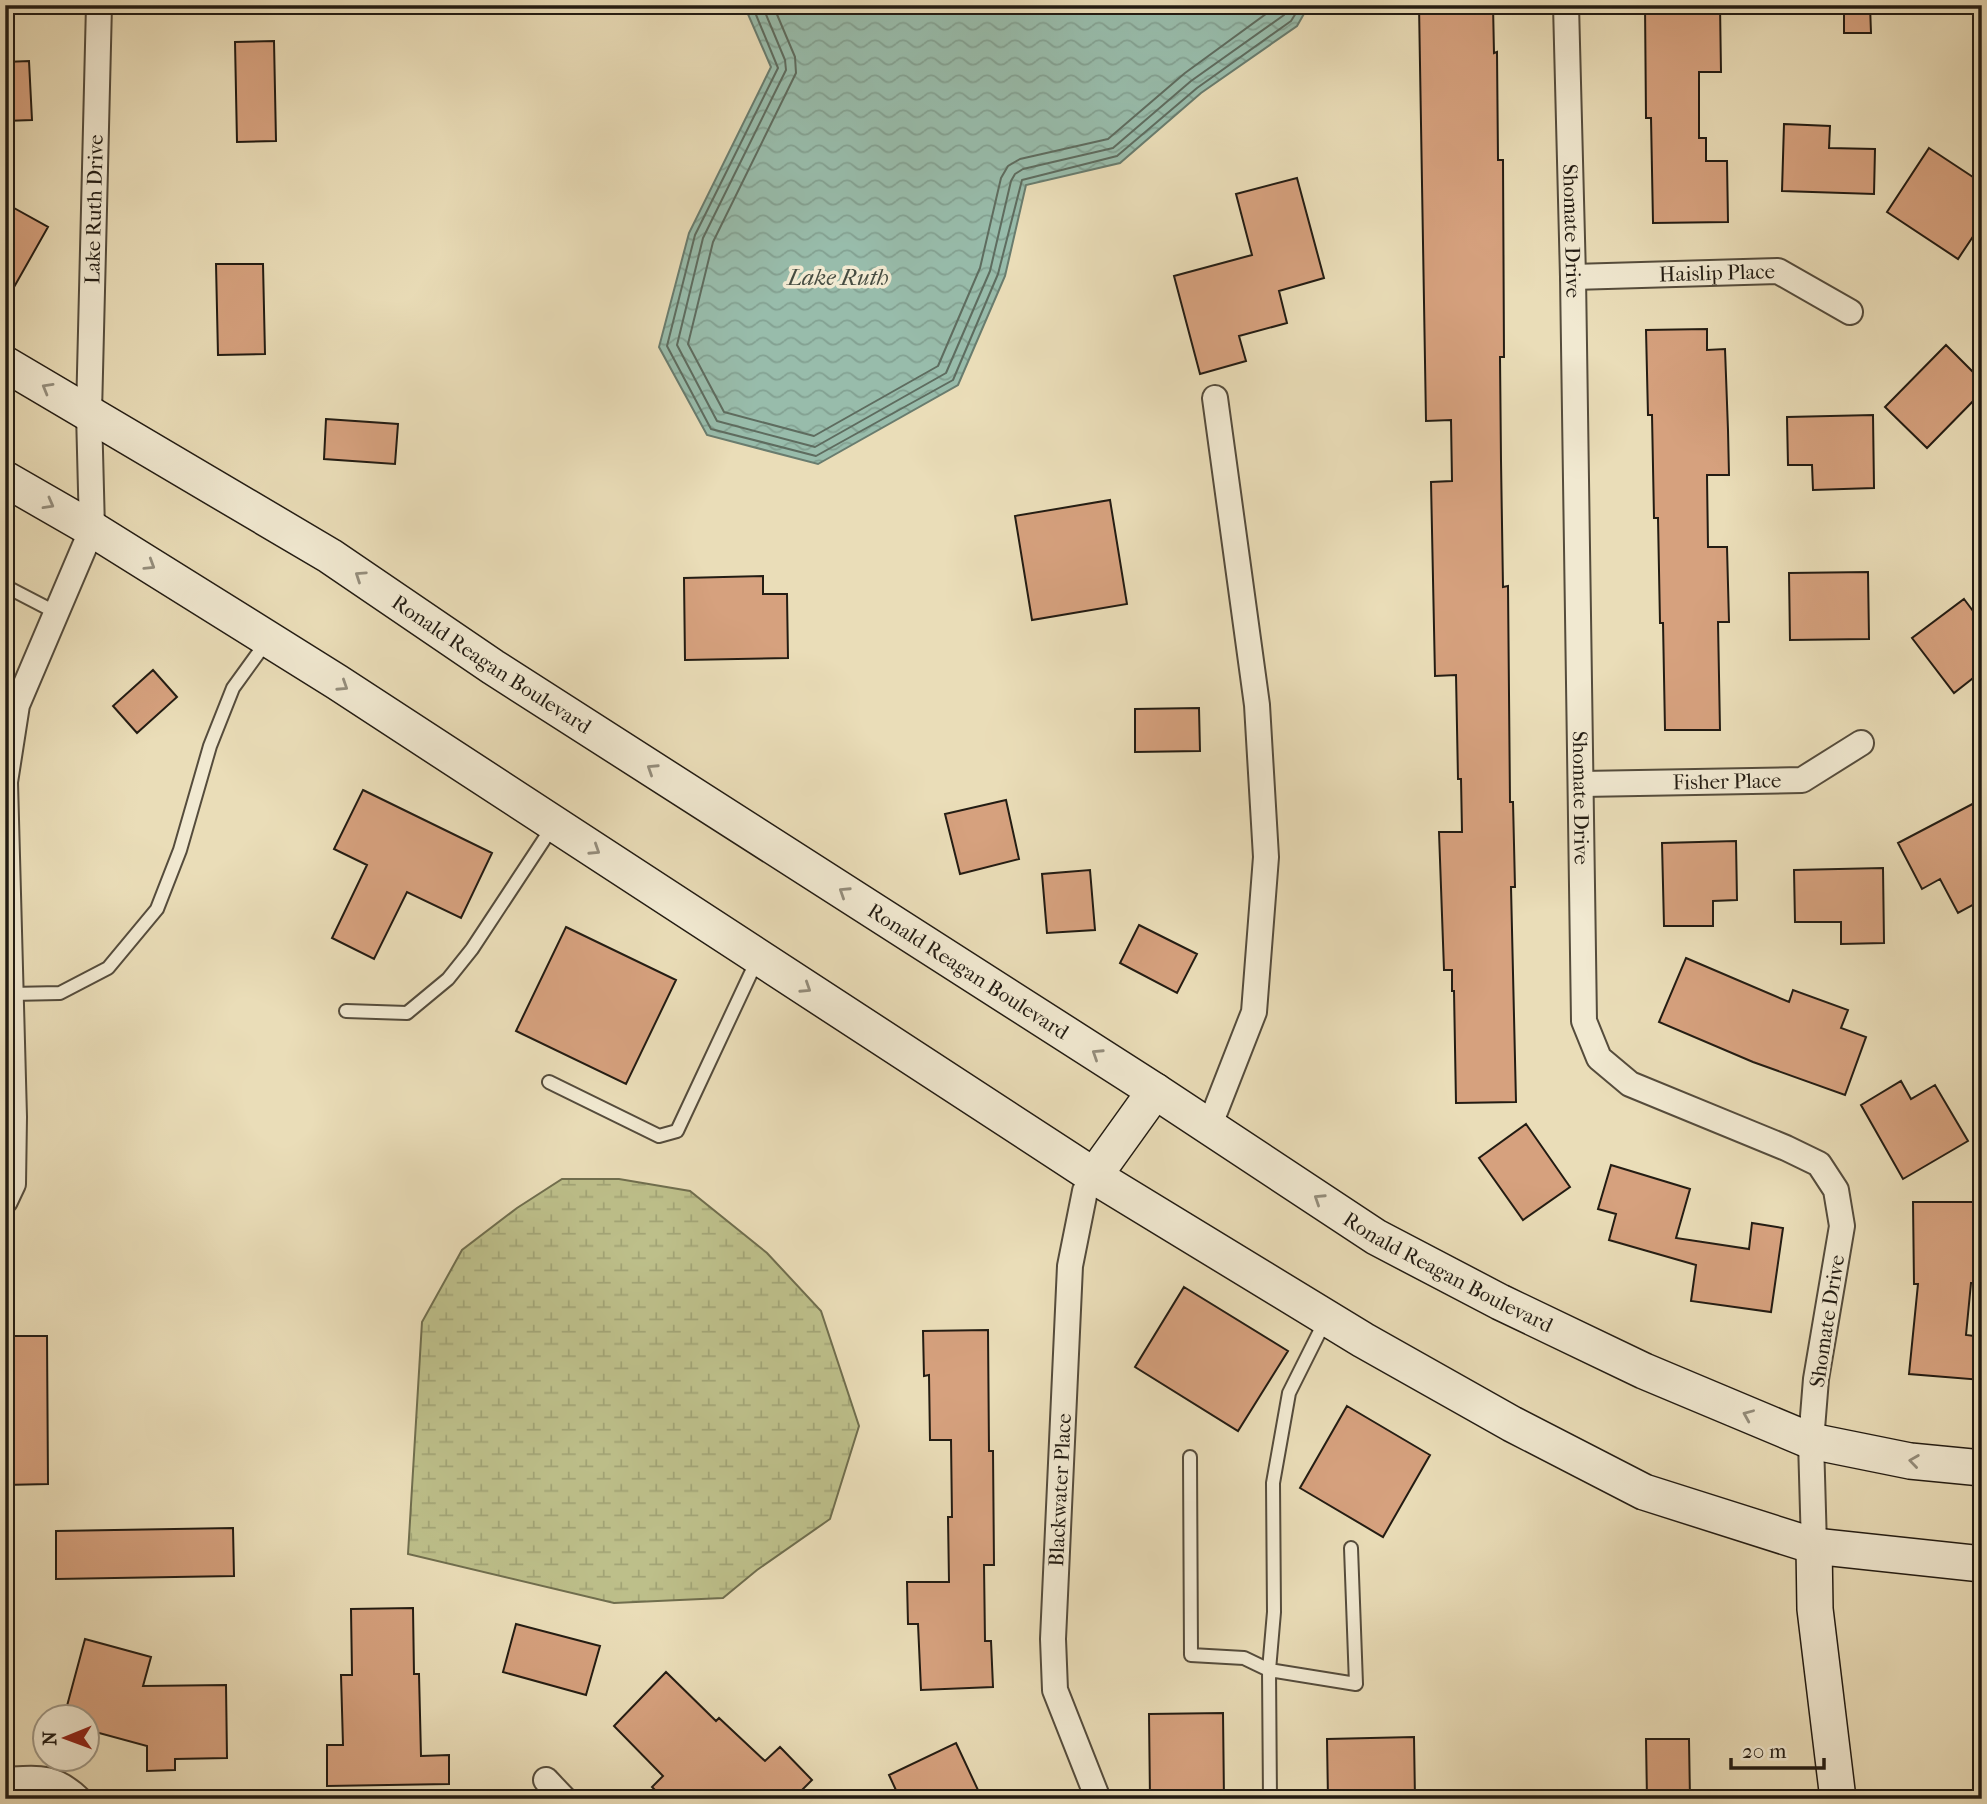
<svg xmlns="http://www.w3.org/2000/svg" width="1987" height="1804" font-family="'IM FELL French Canon',serif">
<defs>
<pattern id="wetland-marsh" width="20" height="14" patternUnits="userSpaceOnUse" patternTransform="scale(1.75)"><rect width="20" height="14" fill="#bdbf8a"/><path d="M1 5h8M5 5V1M11 12h8M15 12V8" fill="none" stroke="#a2a476"/></pattern>
<pattern id="water-waves" width="16" height="10" patternUnits="userSpaceOnUse" patternTransform="scale(1.75)"><rect width="16" height="10" fill="#98bcab"/><path d="M0 5q4-4 8 0t8 0" fill="none" stroke="#83a192"/></pattern>
</defs>
<rect width="100%" height="100%" fill="#eaddb8"/>
<filter id="stains"><feTurbulence type="fractalNoise" baseFrequency=".00286" numOctaves="4"/><feColorMatrix values="0 0 0 0 .2 0 0 0 0 .09 0 0 0 0 .02 0 0 0 .5 -.17"/></filter>
<radialGradient id="worn" r=".72"><stop offset=".6" stop-color="#630" stop-opacity="0"/><stop offset="1" stop-color="#630" stop-opacity=".3"/></radialGradient>
<!-- wetland -->
<path fill="url(#wetland-marsh)" stroke="#706e4e" stroke-width="2" d="M562,1179H619L690,1191L767,1253L821,1311L859,1426L830,1519L757,1570L723,1598L614,1603L408,1554L422,1322L462,1250L517,1208Z"/>
<!-- water -->
<path fill="url(#water-waves)" stroke="#697c6e" stroke-width="2" d="M744,5H1309L1297,26L1201,93L1120,163L1026,185L1005,276L958,385L818,464L707,435L659,347L689,233L771,67Z"/>
<g fill="none" stroke-linecap="round" stroke-linejoin="round">
<!-- shore -->
<path stroke="#5e6c5f" stroke-width="2" d="M752,5L778,68L695,235L667,346L711,429L816,456L953,380L998,274L1022,180L1117,156L1197,88L1291,21L1301,5
M762,5L785,60L786,70L703,238L677,345L717,421L815,447L946,373L990,271L1011,181L1015,174L1023,169L1113,148L1191,81L1284,15L1291,5
M773,5L795,57L796,73L713,242L688,344L724,412L814,436L938,366L980,268L1001,178L1008,166L1020,159L1108,139L1185,73L1278,5"/>
</g>
<!-- building -->
<path fill="#d6a17e" stroke="#231c13" stroke-width="2" d="M1419,5H1493L1494,53L1497,52L1498,160H1503L1504,357H1500L1501,461L1503,587L1508,586L1510,802H1513L1515,887H1511L1516,1102L1456,1103L1454,991H1452V970H1444L1439,832H1462L1461,779H1458L1456,675L1435,676L1431,482L1452,481L1451,420L1426,421Z
M1645,5H1720L1721,72H1699V138H1706V161H1727L1728,222L1653,223L1651,118H1646Z
M1844,5H1870L1871,33H1844Z
M274,41L276,141L237,142L235,42Z
M29,61L32,120L5,121V62Z
M1784,124L1830,126L1829,148L1875,149L1874,194L1782,191Z
M1929,148L1982,183V223L1958,259L1887,212Z
M1297,178L1324,278L1279,291L1287,323L1239,336L1246,361L1200,374L1174,276L1252,255L1236,194Z
M5,203L48,227L5,303Z
M216,264H263L265,354L218,355Z
M1707,329V350L1725,349L1728,430L1729,475H1707L1708,547H1727L1729,622H1718L1720,730H1665L1663,623H1660L1658,518H1654L1652,415H1648L1646,330Z
M1946,345L1982,381V392L1927,448L1885,407Z
M1873,415L1874,488L1813,490L1812,465H1788L1787,417Z
M326,419L398,424L395,464L324,459Z
M1110,500L1127,604L1032,620L1015,516Z
M1868,572L1869,639L1790,640L1789,573Z
M763,576V594H787L788,658L685,660L684,578Z
M1964,599L1982,623V671L1954,693L1912,638Z
M153,670L177,697L137,733L113,706Z
M1199,708L1200,751L1135,752V709Z
M363,790L492,853L461,918L407,892L374,959L332,938L367,865L334,849Z
M1982,799V900L1958,913L1940,879L1922,889L1898,843Z
M1006,800L1019,859L960,874L945,814Z
M1736,841L1737,900L1713,901V926H1664L1662,843Z
M1883,868L1884,943L1841,944V922H1795L1794,870Z
M1090,870L1095,930L1047,933L1042,874Z
M1139,925L1197,954L1177,993L1120,963Z
M566,927L676,980L626,1084L516,1031Z
M1686,958L1789,1002L1793,990L1848,1010L1841,1028L1866,1037L1845,1095L1753,1062L1659,1022Z
M1901,1081L1911,1099L1935,1085L1968,1141L1903,1179L1861,1105Z
M1526,1124L1570,1187L1523,1220L1479,1158Z
M1611,1165L1690,1189L1676,1238L1749,1249L1752,1223L1783,1228L1771,1312L1691,1301L1696,1265L1609,1240L1616,1214L1598,1209Z
M1913,1202H1976L1977,1283H1971L1966,1335L1982,1337V1380L1909,1374L1918,1284H1914Z
M1184,1287L1288,1351L1238,1431L1135,1367Z
M988,1330L989,1451H993L994,1565H984L985,1641H991L993,1687L921,1690L918,1624H908L907,1582H949L948,1517H952L951,1440H930L929,1375L924,1376L923,1331Z
M5,1336H47L48,1484L5,1485Z
M1347,1406L1430,1455L1383,1537L1300,1488Z
M233,1528L234,1576L56,1579V1531Z
M413,1608L414,1674H419L421,1756L449,1755V1784L327,1786V1745H343L341,1675H352L351,1609Z
M516,1624L600,1646L586,1695L503,1672Z
M85,1639L151,1657L143,1686L226,1685L227,1758L175,1759V1770L147,1771V1746L88,1730V1717H64Z
M666,1672L716,1721L719,1718L765,1761L780,1747L812,1780L793,1799H664L652,1787L663,1776L614,1726Z
M1223,1713L1224,1799H1150L1149,1714Z
M1414,1737L1415,1799H1328L1327,1739Z
M1646,1739H1689L1690,1799H1647Z
M956,1743L978,1790L961,1799H900L889,1775Z"/>
<g fill="none" stroke-linecap="round" stroke-linejoin="round">
<!-- lane casing -->
<g stroke="#554c3c" stroke-width="16">
<path id="lane" d="M5,586L57,613
M11,994L60,993L108,968L157,909L180,850L210,746L233,688L267,641
M346,1011L407,1013L448,979L472,949L553,826
M549,1082L659,1136L677,1131L758,958
M1190,1457L1191,1655L1244,1658L1269,1670L1356,1684L1351,1548
M1270,1799L1269,1670L1274,1612L1273,1483L1289,1393L1325,1321"/>
</g>
<!-- street casing -->
<g stroke="#554c3c" stroke-width="28">
<g id="street">
<path id="s1" d="M1566,5L1573,277L1584,1021L1599,1058L1630,1084L1786,1148L1819,1164L1836,1190L1842,1226L1816,1379L1811,1441L1814,1546"/>
<path id="s2" d="M1573,277L1778,271L1850,312"/>
<path id="s3" d="M1582,784L1802,780L1861,743"/>
<path d="M1209,1127L1254,1012L1266,857L1257,705L1215,398"/>
<path d="M1094,1176L1085,1191L1070,1266L1053,1639L1055,1690L1098,1799"/>
<path id="s4" d="M5,1201L13,1184L14,1117L5,782L17,705L92,529L89,413L99,5"/>
<path d="M5,1780C38,1778 54,1775 79,1799"/>
<path d="M546,1780L564,1799"/>
</g>
</g>
<!-- secondary casing -->
<g stroke="#231c13" stroke-width="38">
<g id="secondary">
<path id="s5" d="M5,364L330,556L493,667L1155,1091L1376,1237L1500,1302L1644,1371L1811,1441L1910,1461L1982,1468"/>
<path d="M5,479L92,529L337,682L1094,1176L1363,1340L1512,1424L1644,1492L1814,1546L1982,1564"/>
<path d="M1094,1176L1155,1091"/>
<path d="M1814,1546L1815,1609L1838,1799"/>
</g>
</g>
<!-- lane -->
<use href="#lane" stroke="#f1e9d1" stroke-width="12"/>
<!-- street -->
<use href="#street" stroke="#f1e9d1" stroke-width="24"/>
<!-- secondary -->
<use href="#secondary" stroke="#f1e9d1" stroke-width="35"/>
</g>
<!-- one-way arrows -->
<defs><path id="oneway-chevron" d="M-2-3.5L2.5 0L-2 3.5" fill="none" stroke-width="1.6" stroke-linecap="round" stroke-linejoin="round" transform="scale(1.75)"/></defs>
<g stroke="#948d7c">
<use href="#oneway-chevron" transform="translate(47 388) rotate(-150)"/>
<use href="#oneway-chevron" transform="translate(49 504) rotate(29)"/>
<use href="#oneway-chevron" transform="translate(150 565) rotate(32)"/>
<use href="#oneway-chevron" transform="translate(360 576) rotate(-146)"/>
<use href="#oneway-chevron" transform="translate(343 686) rotate(33)"/>
<use href="#oneway-chevron" transform="translate(652 769) rotate(-147)"/>
<use href="#oneway-chevron" transform="translate(595 850) rotate(33)"/>
<use href="#oneway-chevron" transform="translate(844 892) rotate(-147)"/>
<use href="#oneway-chevron" transform="translate(806 988) rotate(33)"/>
<use href="#oneway-chevron" transform="translate(1097 1054) rotate(-147)"/>
<use href="#oneway-chevron" transform="translate(1319 1199) rotate(-147)"/>
<use href="#oneway-chevron" transform="translate(1748 1415) rotate(-157)"/>
<use href="#oneway-chevron" transform="translate(1914 1461) rotate(-172)"/>
</g>
<g text-anchor="middle" dominant-baseline="central" stroke-width="7" stroke-linejoin="round" paint-order="stroke">
<!-- street labels -->
<g font-size="21" fill="#231c13" stroke="#f1e9d1">
<text stroke="none"><textPath href="#s4" startOffset="1010">Lake Ruth Drive</textPath></text>
<text stroke="none"><textPath href="#s1" startOffset="226">Shomate Drive</textPath></text>
<text stroke="none"><textPath href="#s2" startOffset="144">Haislip Place</textPath></text>
<text stroke="none"><textPath href="#s5" startOffset="572">Ronald Reagan Boulevard</textPath></text>
<text stroke="none"><textPath href="#s3" startOffset="145">Fisher Place</textPath></text>
<text stroke="none"><textPath href="#s1" startOffset="793">Shomate Drive</textPath></text>
<text stroke="none"><textPath href="#s5" startOffset="1139">Ronald Reagan Boulevard</textPath></text>
<text stroke="none"><textPath href="#s5" startOffset="1706">Ronald Reagan Boulevard</textPath></text>
<text transform="translate(1827 1321) rotate(-81)">Shomate Drive</text>
<text transform="translate(1060 1490) rotate(-87)">Blackwater Place</text>
</g>
<!-- water labels -->
<g font-size="23" font-style="italic" fill="#464c41" stroke="#f1e9d1">
<text x="838" y="277">Lake Ruth</text>
</g>
</g>
<!-- margin -->
<rect width="1987" height="1804" fill="none" stroke="#eaddb8" stroke-width="28"/>
<rect x="7" y="7" width="1973" height="1790" fill="none" stroke="#231c13" stroke-width="3.5"/>
<rect x="14" y="14" width="1959" height="1776" fill="none" stroke="#231c13" stroke-width="2"/>
<!-- north arrow -->
<g transform="translate(66 1738) rotate(269)"><circle r="33" fill="#f1e9d1" stroke="#9f9785" stroke-width="2"/>
<path d="M0-5L12 26L0 18L-12 26Z" fill="#8f2418"/>
<text y="-10" font-size="19" font-weight="bold" text-anchor="middle" fill="#231c13">N</text>
</g>
<!-- scale -->
<path d="M1731 1758v10h93v-10" fill="none" stroke="#231c13" stroke-width="3.5"/>
<text x="1742" y="1758" font-size="21" fill="#231c13" stroke="#f1e9d1" stroke-width="5" paint-order="stroke">20 m</text>
<rect width="100%" height="100%" filter="url(#stains)"/>
<rect width="100%" height="100%" fill="url(#worn)"/>
</svg>
